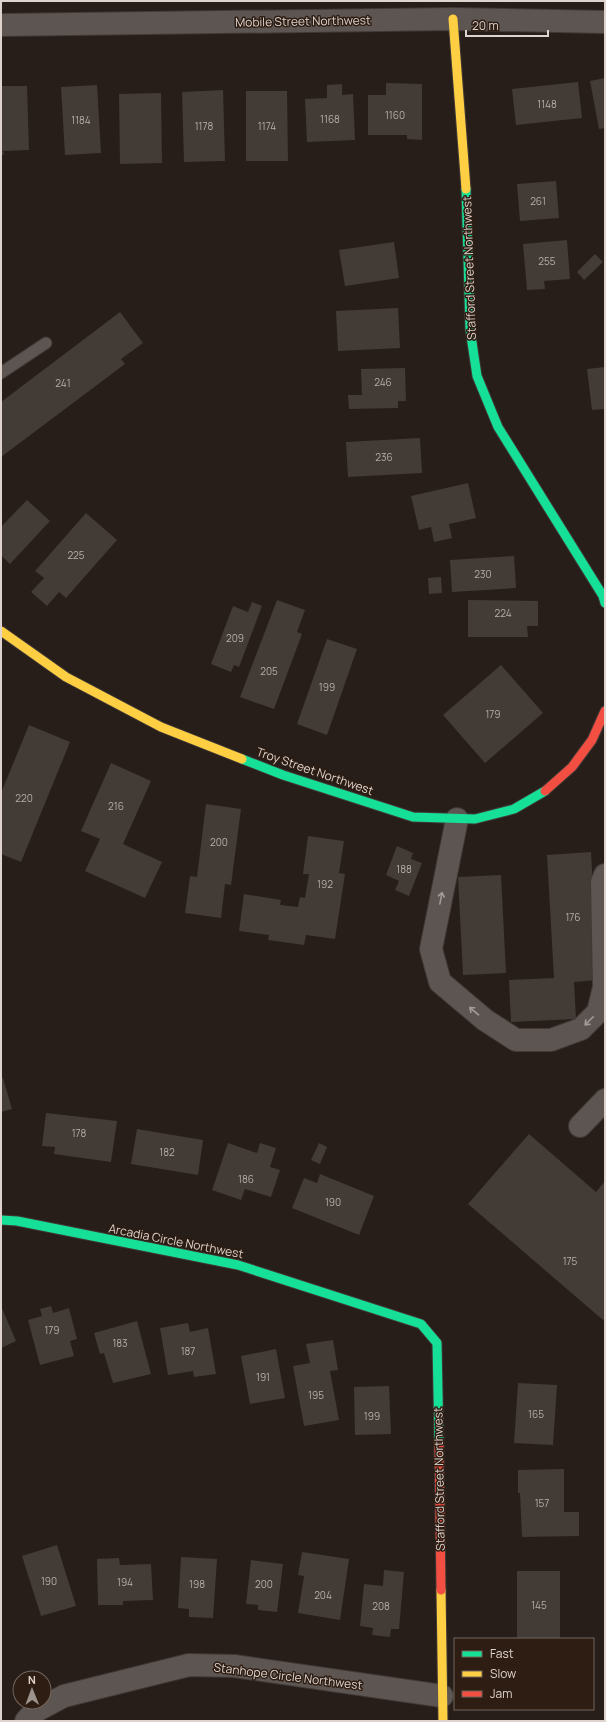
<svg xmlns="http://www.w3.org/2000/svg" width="606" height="1722" font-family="Manrope,sans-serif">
<rect width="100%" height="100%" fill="#271e19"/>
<!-- building -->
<path fill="#423b36" d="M605,78V128L599,129L590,81Z
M578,82L582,118L516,125L512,89Z
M386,83L422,84V140L407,139V135H368V95H386Z
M342,84V95L353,94L355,140L307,142L305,99L327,98V85Z
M97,85L101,153L65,155L61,87Z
M1,86H27L29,150L3,151L4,155H1Z
M223,90L225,161L184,162L182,92Z
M246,91H287L288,161H246Z
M161,93L162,163L120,164L119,94Z
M556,181L559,218L520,221L517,184Z
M567,240L570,279L544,281L545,289L527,290L523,244Z
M394,242L399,278L345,286L339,250Z
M595,254L603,262L584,280L577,272Z
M398,308L400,348L338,351L336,311Z
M120,312L143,343L121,359L125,364L1,457V402Z
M605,367V409L592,410L587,369Z
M405,368L406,401H398V408L349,409L348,395H362L361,369Z
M420,438L422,473L348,477L346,442Z
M468,483L476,518L449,524L452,538L434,542L431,527L419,530L411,496Z
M27,500L50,521L10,564L1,555V527Z
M86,513L117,540L66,598L59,592L47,606L31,592L44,578L35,571Z
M514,556L516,588L452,592L450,560Z
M441,577L442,593L429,594L428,578Z
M277,600L305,610L297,632L302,634L274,709L240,697Z
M468,600L538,601V626H527L528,637H468Z
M252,602L262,606L239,667L234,665L231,672L211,664L233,606L248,612Z
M327,639L357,649L327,735L297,724Z
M501,665L543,713L485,763L443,715Z
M29,725L70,742L21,862L1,854V793Z
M111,763L151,781L123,844L162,862L145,898L85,871L100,839L81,831Z
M206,804L241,809L231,885L225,884L221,918L185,913L190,876L197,877Z
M308,836L344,841L339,873L345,874L335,939L306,935L304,945L268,940L269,935L239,931L244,894L281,900L280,905L298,907L300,897L305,898L309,874H303Z
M397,846L413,853L411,859L422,863L409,896L395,890L399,881L386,875Z
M591,852L598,980L574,982L576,1019L511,1022L509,980L554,978L547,855Z
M501,875L506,973L463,975L458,877Z
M1,1078H3L12,1109L1,1112Z
M46,1113L117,1121L111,1162L54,1154L55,1147L42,1146Z
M137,1129L203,1140L198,1175L131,1164Z
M529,1134L596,1192L605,1181V1318L603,1320L468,1204Z
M228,1143L257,1153L260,1143L276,1148L270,1167L280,1170L271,1197L245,1189L241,1200L212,1190Z
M319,1143L327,1147L320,1164L311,1160Z
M320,1174L374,1196L359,1235L292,1208L304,1178L317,1183Z
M1,1306L16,1341L1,1348Z
M51,1306L53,1313L69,1308L77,1339L70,1341L74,1356L40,1365L28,1320L42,1316L40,1309Z
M137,1321L151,1374L113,1383L104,1353L100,1354L94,1333Z
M188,1323L190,1332L208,1328L216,1374L194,1377L193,1371L168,1375L160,1328Z
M333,1340L338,1370L330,1371L339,1420L304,1426L293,1366L310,1363L306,1344Z
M276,1349L285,1398L250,1404L241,1356Z
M518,1383L557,1385L553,1445L514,1443Z
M389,1386L391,1434L355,1435L354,1387Z
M564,1469V1512H579V1536L522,1537L520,1493H518V1470Z
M57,1545L76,1606L41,1616L22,1556Z
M302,1552L349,1559L340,1620L298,1613L304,1576L298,1575Z
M181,1557L217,1559L213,1618L189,1617V1609L178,1608Z
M119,1558L120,1565L151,1564L153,1600L123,1601V1605H98L97,1559Z
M251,1560L283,1564L277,1612L258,1610V1605L246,1604Z
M384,1570L404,1572L399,1629H391L390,1637L372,1635L373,1628L360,1626L364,1584L383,1586Z
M517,1571H560V1639H517Z"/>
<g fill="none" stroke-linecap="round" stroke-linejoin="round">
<!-- lane casing -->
<g stroke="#403936" stroke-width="13">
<path id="lane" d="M1,373L46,343"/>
</g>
<!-- street casing -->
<g stroke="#403936" stroke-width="24">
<path id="street" d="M1,25L453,19L605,22
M457,819L431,949L440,982L485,1020L516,1040H551L581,1029L598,1012L604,987L602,882L605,875
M580,1126L605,1100
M26,1721L34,1712L64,1696L189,1665L234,1666L442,1696"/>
</g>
<!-- fast casing -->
<g stroke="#403936" stroke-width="11">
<path id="fast" d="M466,189L470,329L477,376L498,427L603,596L605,603
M242,759L283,775L413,817L475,819L514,809L545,791
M1,1220L17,1221L238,1265L421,1324L437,1343L439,1442"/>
</g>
<!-- slow casing -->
<g stroke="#403936" stroke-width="11">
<path id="slow" d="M453,19L466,189
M1,631L66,677L161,727L242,759
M441,1590L443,1721"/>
</g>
<!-- jam casing -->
<g stroke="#403936" stroke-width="11">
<path id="jam" d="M545,791L572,767L592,740L605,711
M439,1442L441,1590"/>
</g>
<!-- lane -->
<use href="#lane" stroke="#5d5551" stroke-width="11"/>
<!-- street -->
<use href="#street" stroke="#5d5551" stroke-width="22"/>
<!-- fast -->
<use href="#fast" stroke="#16e098" stroke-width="9"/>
<!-- slow -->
<use href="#slow" stroke="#ffcf43" stroke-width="9"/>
<!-- jam -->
<use href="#jam" stroke="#f24e42" stroke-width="9"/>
</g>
<!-- one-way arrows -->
<defs><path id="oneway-shaft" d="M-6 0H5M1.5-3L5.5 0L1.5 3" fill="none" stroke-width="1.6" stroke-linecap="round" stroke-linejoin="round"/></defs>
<g stroke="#a49a95">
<use href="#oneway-shaft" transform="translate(441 898) rotate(-79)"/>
<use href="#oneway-shaft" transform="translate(474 1011) rotate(-140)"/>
<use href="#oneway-shaft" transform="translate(589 1021) rotate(135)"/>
</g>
<g text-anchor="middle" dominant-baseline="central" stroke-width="3" stroke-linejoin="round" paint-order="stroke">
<!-- number labels -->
<g font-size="10" fill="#b7ada7">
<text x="547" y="104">1148</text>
<text x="395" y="115">1160</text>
<text x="330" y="119">1168</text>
<text x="81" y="120">1184</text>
<text x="204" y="126">1178</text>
<text x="267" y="126">1174</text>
<text x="538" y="201">261</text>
<text x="547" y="261">255</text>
<text x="383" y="382">246</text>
<text x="63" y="383">241</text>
<text x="384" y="457">236</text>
<text x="76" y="555">225</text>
<text x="483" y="574">230</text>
<text x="503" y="613">224</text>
<text x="235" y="638">209</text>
<text x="269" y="671">205</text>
<text x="327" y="687">199</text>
<text x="493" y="714">179</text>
<text x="24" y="798">220</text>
<text x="116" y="806">216</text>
<text x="219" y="842">200</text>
<text x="404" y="869">188</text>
<text x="325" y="884">192</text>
<text x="573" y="917">176</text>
<text x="79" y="1133">178</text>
<text x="167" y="1152">182</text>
<text x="246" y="1179">186</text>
<text x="333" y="1202">190</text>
<text x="570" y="1261">175</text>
<text x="52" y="1330">179</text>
<text x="120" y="1343">183</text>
<text x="188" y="1351">187</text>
<text x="263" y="1377">191</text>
<text x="316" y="1395">195</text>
<text x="536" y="1414">165</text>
<text x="372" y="1416">199</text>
<text x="542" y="1503">157</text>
<text x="49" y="1581">190</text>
<text x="125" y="1582">194</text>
<text x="197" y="1584">198</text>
<text x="264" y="1584">200</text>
<text x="323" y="1595">204</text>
<text x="539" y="1605">145</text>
<text x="381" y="1606">208</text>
</g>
<!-- street labels -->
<g font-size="12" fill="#ded3cd" stroke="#2d1d13">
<text transform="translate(303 21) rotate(-1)">Mobile Street Northwest</text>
<text transform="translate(469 268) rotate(-92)">Stafford Street Northwest</text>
<text transform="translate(315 771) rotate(19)">Troy Street Northwest</text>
<text transform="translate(176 1241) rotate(11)">Arcadia Circle Northwest</text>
<text transform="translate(439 1479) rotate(-91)">Stafford Street Northwest</text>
<text transform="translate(288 1676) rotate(7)">Stanhope Circle Northwest</text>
</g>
</g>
<!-- border -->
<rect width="606" height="1722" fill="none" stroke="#ded3cd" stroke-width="4"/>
<!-- legend -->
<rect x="454" y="1638" width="140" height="72" fill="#2d1d13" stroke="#74665d"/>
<rect x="462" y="1651" width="20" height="6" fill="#16e098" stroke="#74665d"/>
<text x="490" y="1658" font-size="12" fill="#ded3cd">Fast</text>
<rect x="462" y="1671" width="20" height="6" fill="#ffcf43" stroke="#74665d"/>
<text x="490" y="1678" font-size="12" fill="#ded3cd">Slow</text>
<rect x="462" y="1691" width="20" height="6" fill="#f24e42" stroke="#74665d"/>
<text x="490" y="1698" font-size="12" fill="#ded3cd">Jam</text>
<!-- north arrow -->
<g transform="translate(32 1690) rotate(359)"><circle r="19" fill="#2d1d13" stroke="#74665d"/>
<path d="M0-3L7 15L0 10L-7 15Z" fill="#9e948e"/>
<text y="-6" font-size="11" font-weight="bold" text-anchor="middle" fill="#ded3cd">N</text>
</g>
<!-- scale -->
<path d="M466 30v6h82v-6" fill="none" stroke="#ded3cd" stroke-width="2"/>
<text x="472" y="30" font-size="12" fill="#ded3cd" stroke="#2d1d13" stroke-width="3" paint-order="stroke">20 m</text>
</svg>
